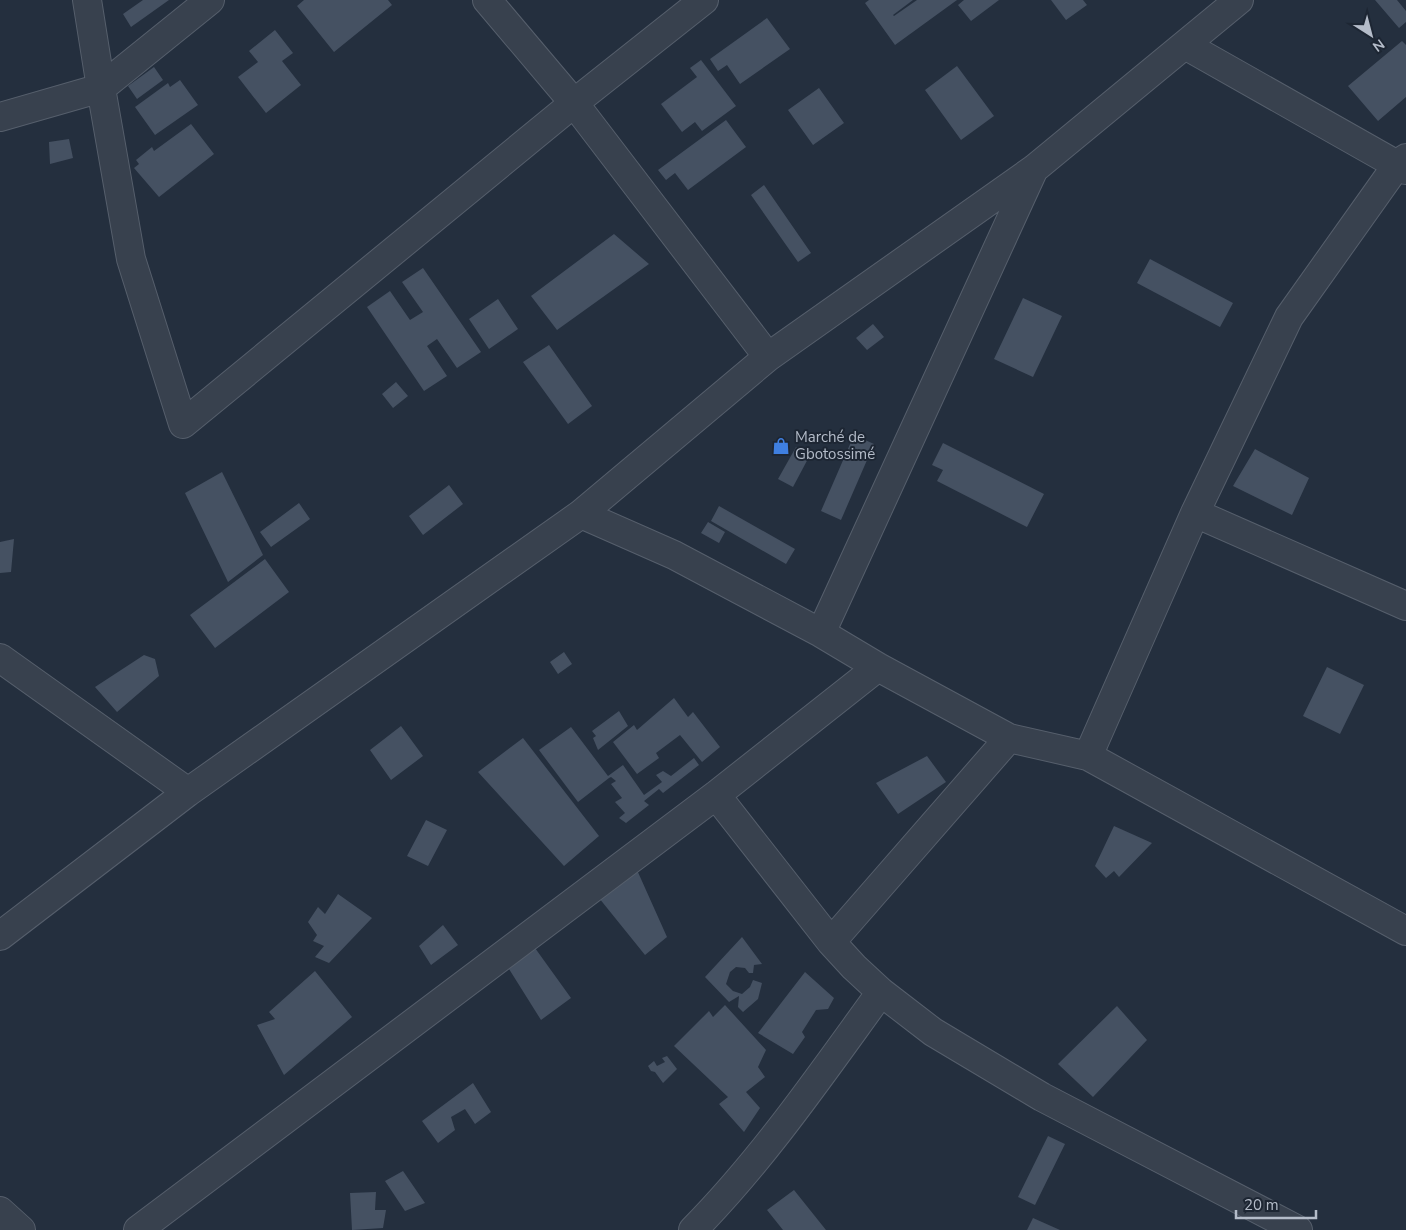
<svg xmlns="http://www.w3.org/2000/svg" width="1406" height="1230" font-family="'Nunito Sans',sans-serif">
<rect width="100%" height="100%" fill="#242f3e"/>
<!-- building -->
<path fill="#455162" d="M143,0H169L131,27L123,14Z
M304,0H388L392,5L334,52L297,6Z
M869,0H913L893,15L894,16L917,0H957L895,45L865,3Z
M964,0H999L971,21L958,5Z
M1051,0H1083L1087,5L1066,20Z
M1375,0H1397L1406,11V22L1399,28Z
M767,18L790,49L740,84L727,65L718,71L710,59Z
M275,30L293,53L282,61L301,85L266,113L238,77L258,62L249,51Z
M1402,41L1406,45V97L1378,121L1348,86Z
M701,60L736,106L702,131L695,122L682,132L661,104L697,77L690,68Z
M957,66L994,116L961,140L925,90Z
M154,67L163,80L137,99L128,86Z
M180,80L198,105L155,135L135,107L168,83L170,87Z
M819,88L844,123L813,145L788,110Z
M726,120L746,147L688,190L675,173L666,180L658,170Z
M191,124L214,154L159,197L134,168L139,164L136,160L152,147L154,151Z
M69,139L73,158L50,164L49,142Z
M764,185L811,253L798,262L751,195Z
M614,234L649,264L557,330L531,296Z
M1150,259L1233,303L1220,327L1137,283Z
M423,268L481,352L457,368L437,339L427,346L447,376L424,391L367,307L390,291L410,320L423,312L402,282Z
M1023,298L1062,316L1033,377L994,359Z
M498,299L518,329L489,349L469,319Z
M873,324L884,337L867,350L856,338Z
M549,345L592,406L568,424L523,362Z
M396,382L408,396L393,408L382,394Z
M854,435L874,444L841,520L821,511Z
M943,443L1044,494L1027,527L937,481L943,470L932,465Z
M796,447L810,455L793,487L778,479Z
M1255,449L1309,478L1292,515L1233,486Z
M222,472L263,555L228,582L185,493Z
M449,485L463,504L423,535L409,516Z
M299,503L310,519L271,547L260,532Z
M719,506L795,549L786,564L711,521Z
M708,522L725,532L719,543L701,533Z
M14,539L11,572L0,573V542Z
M265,559L289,592L215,648L190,615Z
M564,652L572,664L558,674L550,662Z
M144,655L155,659L159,676L117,712L95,687Z
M1327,667L1364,685L1340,734L1303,716Z
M674,698L688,717L693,712L720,747L702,762L680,735L656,753L659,758L637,774L613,742L634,725L637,730Z
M619,711L628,726L598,750L593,738L596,736L592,731Z
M401,726L423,756L391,780L370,750Z
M571,727L608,776L623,765L644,795L662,782L656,775L663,771L671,776L694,758L699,765L663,793L659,789L644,801L649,805L626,823L619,818L625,813L615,802L622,798L611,784L616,781L611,777L609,778L578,802L539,750Z
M523,738L599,836L564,866L478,772Z
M927,756L946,782L898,814L876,783Z
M426,820L447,830L428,866L407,856Z
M1114,826L1152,843L1119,877L1114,871L1106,878L1095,866Z
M637,870L667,937L645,955L599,898Z
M338,894L372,918L329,963L315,957L324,946L313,941L317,935L308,922L318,907L325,914Z
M443,925L458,945L431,965L419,946Z
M742,937L762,964L754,965L753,973H749L745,968L736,967L730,972L726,984L733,991L742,994L750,987L753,980L762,983L758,999L743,1012L738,1007L739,996L729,1002L705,977Z
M535,948L571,998L541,1020L509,969Z
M315,971L352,1017L284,1075L257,1025L275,1019L269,1012Z
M805,972L834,998L828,1009L816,1010L802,1032L805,1037L793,1054L758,1033Z
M725,1005L766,1050L758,1067L765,1077L746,1092L760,1108L744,1132L719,1104L728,1097L674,1046L709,1011L713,1017Z
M1117,1006L1147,1040L1093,1097L1058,1064Z
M667,1056L677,1069L663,1083L655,1072L651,1071L648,1066L654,1061L657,1066L665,1062L662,1058Z
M473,1083L491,1112L475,1124L465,1109L451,1117L455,1130L438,1143L422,1121Z
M1048,1136L1065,1144L1035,1205L1018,1197Z
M403,1171L425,1203L405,1211L385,1181Z
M794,1190L826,1230H783L767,1210Z
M376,1192L375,1210H386L383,1228L352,1230L350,1193Z
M1033,1218L1060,1230H1027Z"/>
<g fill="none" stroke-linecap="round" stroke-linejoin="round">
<!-- minor casing -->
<g stroke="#565f6c" stroke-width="30">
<path id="minor" d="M87,0L101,88L131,259L183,424L574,103L704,0
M487,0L574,103L768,357
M1185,45L1406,170
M0,117L101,88L210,0
M1195,513L1406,606
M581,514L674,555L821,633L878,667L1009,738L1088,756L1406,931
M821,633L1033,171
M0,658L188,792
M1088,756L1195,513L1289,317L1397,165L1406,158
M716,795L831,942L854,967L881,992L933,1032L1042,1097L1298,1230
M0,936L188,792L581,514L768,357L1034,169L1239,0
M831,942L1009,738
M0,1211L21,1230
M138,1230L716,795L878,667
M693,1230C764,1158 822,1073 881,992"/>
</g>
<!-- minor -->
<use href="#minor" stroke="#38414e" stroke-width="28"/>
</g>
<!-- icons -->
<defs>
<g id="shop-bare" transform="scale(1.35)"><path d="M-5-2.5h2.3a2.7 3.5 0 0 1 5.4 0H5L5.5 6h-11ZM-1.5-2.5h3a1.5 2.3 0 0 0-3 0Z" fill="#3f7fe0" stroke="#1d2633" stroke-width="2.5" paint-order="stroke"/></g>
</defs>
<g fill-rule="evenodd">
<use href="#shop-bare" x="781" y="446"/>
</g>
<g text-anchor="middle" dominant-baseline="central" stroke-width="4" stroke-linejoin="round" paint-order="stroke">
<!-- poi labels -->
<g font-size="15" fill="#b4bcc9" stroke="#1d2633" text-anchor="start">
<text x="795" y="437">Marché de<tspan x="795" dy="17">Gbotossimé</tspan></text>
</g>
</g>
<!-- north arrow -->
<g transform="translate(1371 35) rotate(144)" stroke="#1d2633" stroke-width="4" paint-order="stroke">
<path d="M0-4L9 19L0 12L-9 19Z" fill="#b4bcc9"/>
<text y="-8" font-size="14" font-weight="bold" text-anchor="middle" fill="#b4bcc9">N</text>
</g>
<!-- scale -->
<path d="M1236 1210v8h80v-8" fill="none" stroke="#b4bcc9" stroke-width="2.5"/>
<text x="1244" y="1210" font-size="15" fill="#b4bcc9" stroke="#1d2633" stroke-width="4" paint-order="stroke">20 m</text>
</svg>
